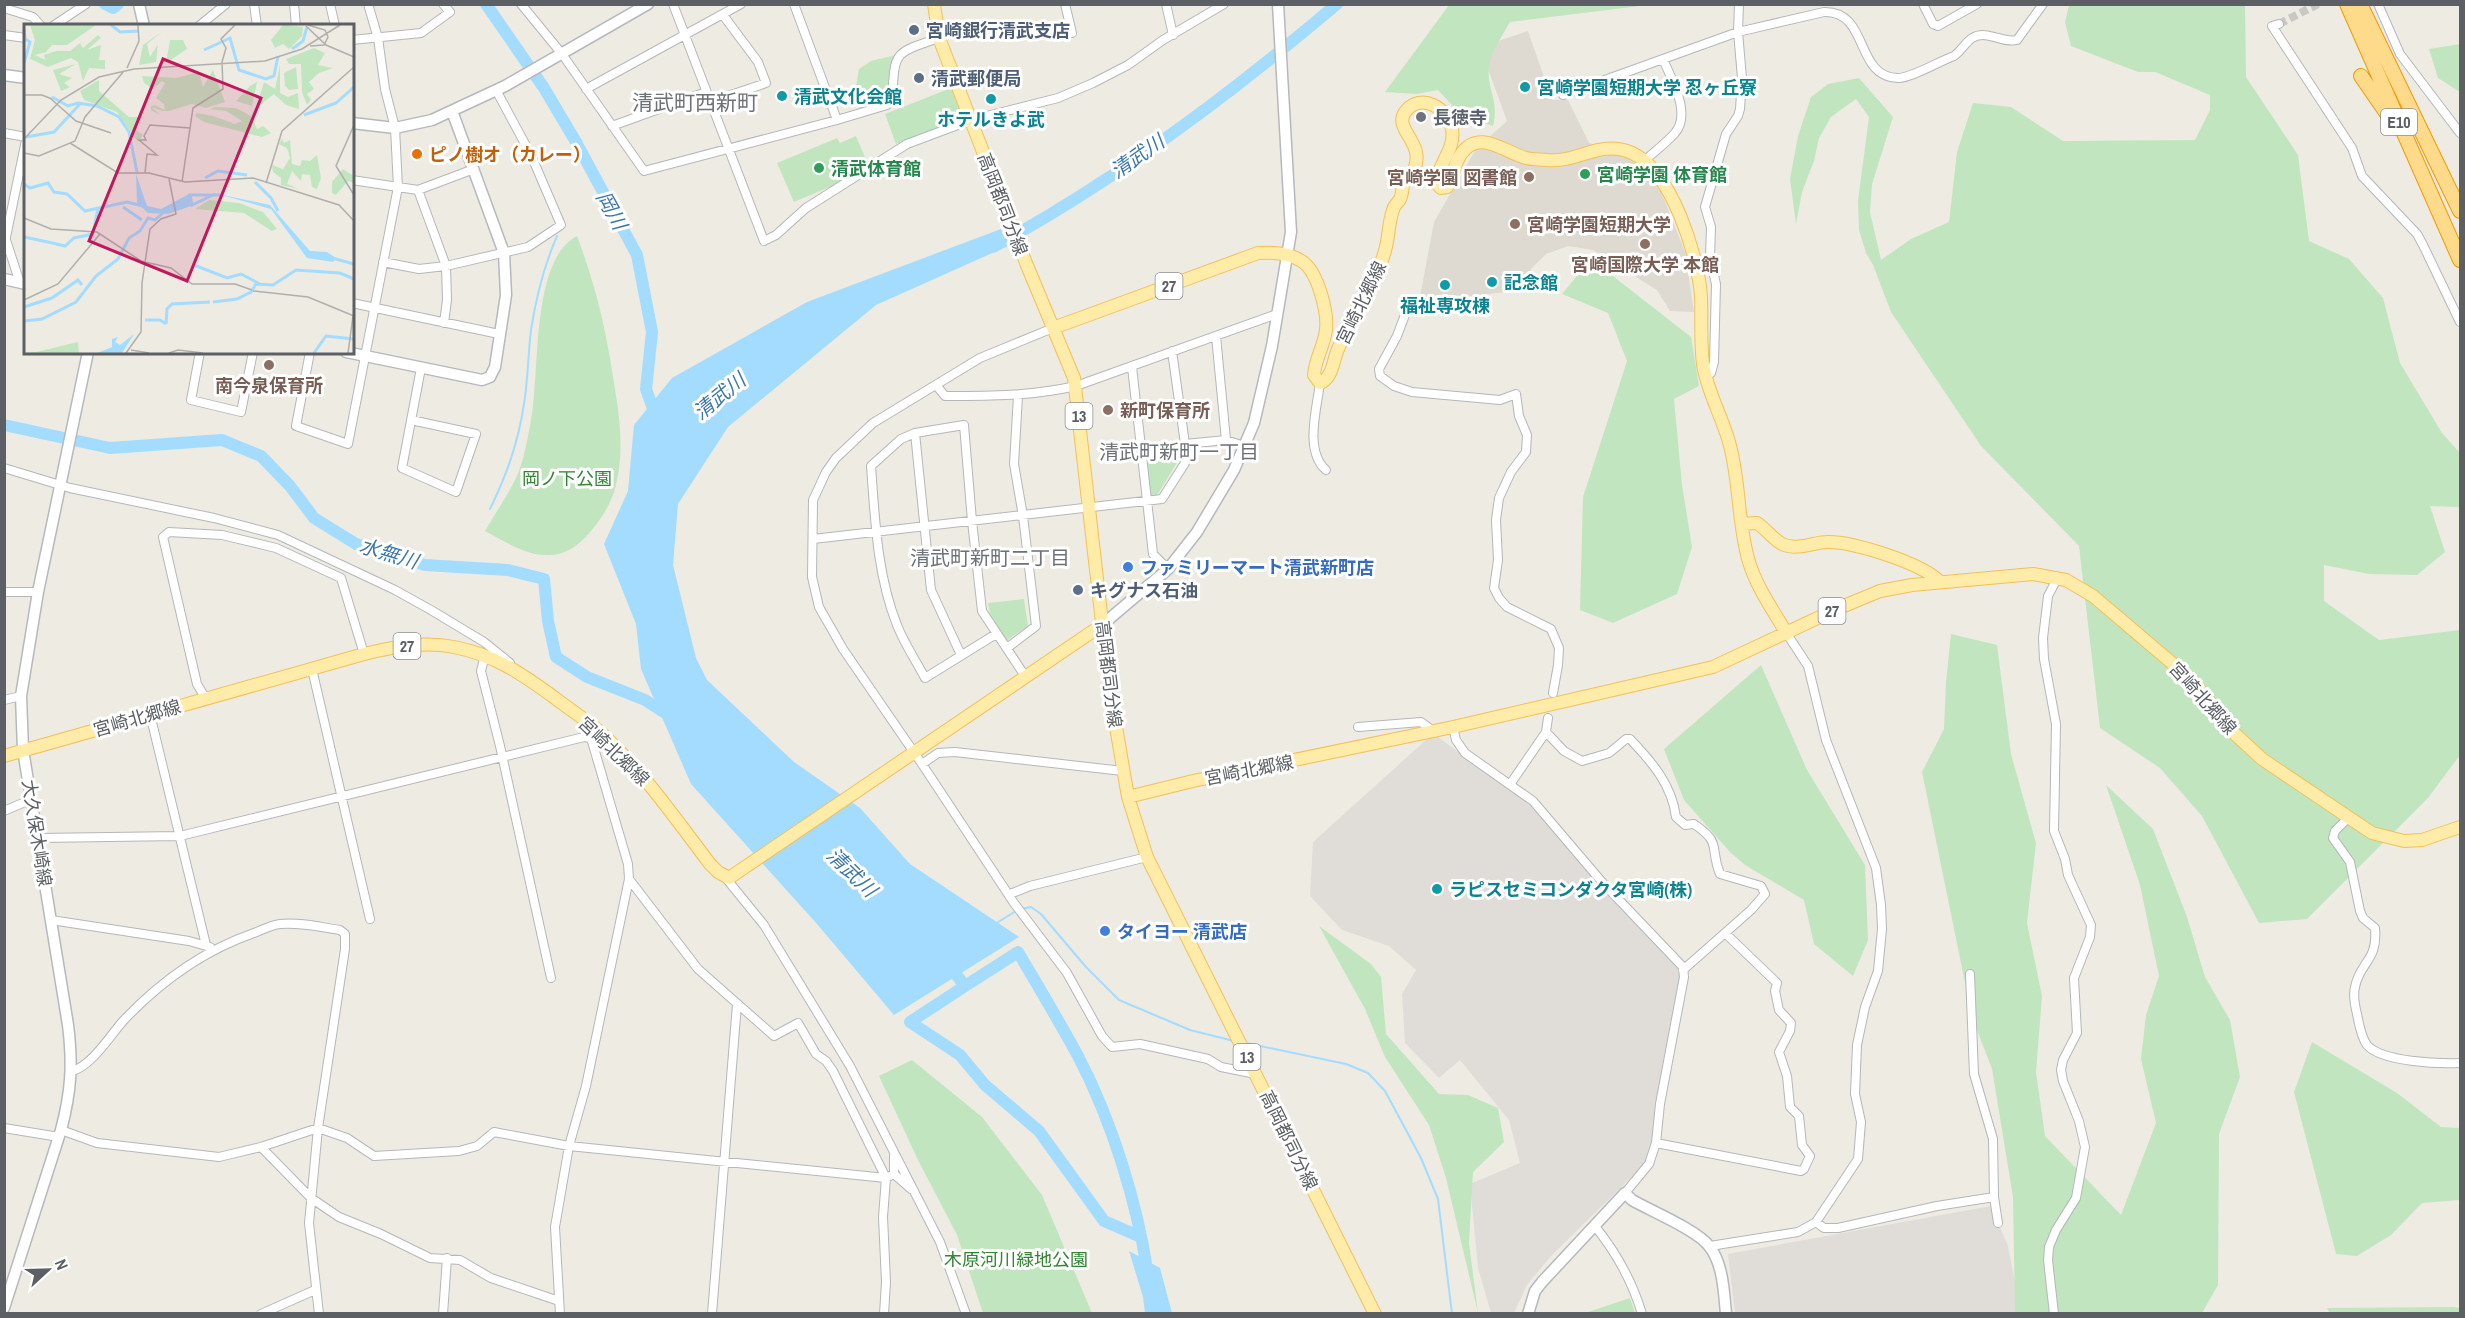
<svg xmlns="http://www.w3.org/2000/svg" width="2465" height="1318" font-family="'Archivo Narrow','Noto Sans JP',sans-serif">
<rect width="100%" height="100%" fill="#eeebe3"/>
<!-- industrial -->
<path fill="#e0ddd8" d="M1438,737L1533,807L1685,972L1651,1158L1551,1256L1527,1285L1514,1313H1491L1478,1268L1470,1184L1520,1163L1509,1120L1460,1060L1439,1078L1405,1043L1402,994L1416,970L1389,946L1342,930L1310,896L1313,842L1428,738Z
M1991,1206L2008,1246L2021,1313H1735L1728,1254Z"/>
<!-- education -->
<path fill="#dedad1" d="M1528,31L1552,100H1568L1589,143L1630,158L1658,184L1685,252L1694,312L1670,311L1657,290L1593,250L1568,246L1546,254L1531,269L1524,290L1419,302L1434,222L1476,149L1507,121L1480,47Z"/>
<!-- green -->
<path fill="#c1e6bf" d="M1449,5V4L1648,5L1510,22C1500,40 1486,58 1489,79C1492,98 1498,106 1493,126L1461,115L1438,90L1416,94L1385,92Z
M2069,5H2245L2246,77L2298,155L2309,241L2349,259L2383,298L2400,363L2442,433L2460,453V507L2430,506L2445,552L2417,575L2369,574L2324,565V601L2379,640L2460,630V755L2428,798L2307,919L2259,923L2202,816L2160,768L2100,728L2079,546L1981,446L1891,312L1873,265L1866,253L1859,230L1858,201L1869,117L1856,99L1831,117L1819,138L1814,161L1802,192L1796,224L1790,179L1798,136L1811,97L1828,84L1859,78L1893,117L1872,184L1870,212L1881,260L1911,239L1949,222L1957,152L1973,103L2011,107L2063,141L2195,140L2210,110V95L2155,72H2138L2071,46L2065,22Z
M2460,44V92L2438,78L2429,49Z
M896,55L890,98L886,103L861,111L855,93L859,69L871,61Z
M951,88L963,118L896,144L885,114Z
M856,136L868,164L851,171L853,177L794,202L777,163L837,138L840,143Z
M577,236C596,286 606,330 614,383C620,419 625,455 614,492C609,507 601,519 591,531C557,573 523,552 485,531C496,512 511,491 519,471C524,457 527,441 530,426C541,378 529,261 577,236Z
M1585,266L1609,273L1691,337L1699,386L1674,399L1682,485L1692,547L1677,594L1613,623L1580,610L1583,497L1627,361L1608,313L1562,294Z
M1176,445L1178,461L1156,497L1148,498L1143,449Z
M1024,599L1028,626L1006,641L990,614L988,603Z
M1951,634L1997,645L2011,754L2036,843L2027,923L2042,996L2036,1072L2045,1136L2121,1215L2156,1123L2141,1059L2146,1015L2159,976L2140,885L2106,785L2153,829L2187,917L2205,977L2230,1020L2240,1077L2219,1134L2218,1285L2202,1313H2015L2013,1197L1992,1069L1972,1017L1922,772L1944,729L1946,682Z
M1761,665L1807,770L1865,865L1868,940L1853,976L1814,944L1804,900L1745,865L1730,852L1684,800L1664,749Z
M1319,926L1371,964L1381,977L1386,1034L1439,1094L1468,1095L1498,1108L1504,1142L1473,1172L1469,1243L1478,1313L1446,1178L1429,1125L1385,1057L1365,1009Z
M2312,1042L2397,1093L2441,1127L2460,1128V1200L2422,1203L2391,1235L2357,1256L2336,1254L2294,1092Z
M912,1060L982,1117L1042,1195L1092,1313H983L957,1235L918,1160L879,1076Z
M1630,1298L1635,1313H1585Z
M2454,1307L2460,1308V1313L2330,1314L2327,1308Z"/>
<!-- water -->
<path fill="#a3dcff" d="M1001,229L1008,246L876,305L728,427L678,504L673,565L696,658L707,680L794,762L860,808L910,864L1019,937L894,1015L817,924L691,784L641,669L636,624L604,544L628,491L634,425L672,378L807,302Z
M1129,1251L1160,1268L1172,1313H1145L1143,1297Z"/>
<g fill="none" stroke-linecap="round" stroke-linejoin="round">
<!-- stream -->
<path stroke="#a3dcff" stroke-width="2" d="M490,509C507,474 518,443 524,404C528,380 528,354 531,330C536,297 544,266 557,236
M1021,909L1031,907L1041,914L1086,967L1119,1000L1190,1030L1234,1041
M995,924L1016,911
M1246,1043L1346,1064L1368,1073L1385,1091L1421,1158L1438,1199L1452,1314"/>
<!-- river -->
<path stroke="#a3dcff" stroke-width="12" d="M105,4L113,8L118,4
M486,4L544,88L576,142L637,255L652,332L646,389L656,417
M993,247C1114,182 1232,93 1337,4
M4,425L110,448L222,440L261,456L290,486L314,518L356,544L425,565L508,570L544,579L548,621L556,657L587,677L645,700L670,716
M948,964L965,986L1018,952C1038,986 1059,1021 1078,1056C1112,1121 1137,1202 1148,1275
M965,986L910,1022L960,1055L985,1085L1039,1131L1104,1221L1141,1237"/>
<!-- street-tunnel -->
<path stroke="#cac8c3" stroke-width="8" stroke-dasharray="8 4" stroke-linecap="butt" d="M2279,24L2318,4"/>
<!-- street casing -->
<g stroke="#b4b7bb" stroke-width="10">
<path id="street" d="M254,4L257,26
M294,4L296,26
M330,4L335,26
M521,4L562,54L644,171L837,120L887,105L892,100C895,50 893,54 939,38
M673,4L764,241L776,235L806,208L907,144L971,120L1058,98L1093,83L1128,65L1163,40L1224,4
M794,4L837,120
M1065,4L1072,33
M1166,4L1173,35
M1923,4L1933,24L1938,26L1977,4
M2378,4L2400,54L2460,133
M4,8L33,17L41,26
M2279,24L2272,26L2352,148L2362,176L2417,234L2423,245L2460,322
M53,26L86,4
M199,26L226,4
M4,35L26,38
M352,40L421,33L450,12L443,4
M586,89L741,4
M1563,95L1738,32L1824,12C1870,11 1854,77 1898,78C1911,78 1940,61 1954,56C1961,51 1965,43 1972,38C1988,29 2002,44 2017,40L2043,4
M710,102L766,83L758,62L723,15
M612,126L706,92
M4,133L26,137
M1644,161C1654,152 1666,143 1675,133C1692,113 1671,79 1663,59
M352,180L418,190L474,169
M418,190L446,266L447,300L444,323
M4,234L20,283
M6,237L26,140
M383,262L419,269L446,266L528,247L561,225L531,155L496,90
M1411,299L1397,336L1379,369L1380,376L1394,386L1412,392L1500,400L1516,394L1519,416L1527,435L1526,452L1511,472L1499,498L1496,520L1498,560L1494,588L1499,598L1507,607L1551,629L1559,648L1558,665L1553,693
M352,303L499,334
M1053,328L980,358L873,423L836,458L826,472L813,500L812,577L819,607L843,649L922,764L1014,903L1067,973L1102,1036L1112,1047L1140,1044L1208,1059L1221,1067L1256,1074
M1216,336L1226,440
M200,352L191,400L241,412L253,352
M310,352L296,426L348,444L398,187L395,128L385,89L378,38L368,4
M1132,367L1153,554L1168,569
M1706,377L1711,373L1714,362L1716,284L1710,258L1711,227L1705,207L1726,134L1738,116L1740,109L1742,78L1738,32L1739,4
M1320,383C1317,408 1304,451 1326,470
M936,385L945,396C990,396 1032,396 1076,386L1277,314
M411,420L476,434L456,492L402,468L421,368
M915,433L931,590L961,655
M1185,444L1226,440L1244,446
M4,468L70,488L214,518L278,535L395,590L431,610L484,642L510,663
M813,539L1162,499L1185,463V444L1172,351
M4,592H38
M996,634L925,678C916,661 904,643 897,625C877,575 875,519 871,466L901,439L915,433L964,425L972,521L982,611L1025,676
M1007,648L1036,626L1023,516L1014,464L1018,396
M485,655L481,671L500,746L551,978
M312,669L370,919
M206,699L197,684L163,537L169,532L222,535L276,548L341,578L364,654
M4,700L21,696
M150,714L206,945
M1358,727L1421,722L1432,730
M1453,727L1456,740L1465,753L1533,801L1602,882L1683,967L1684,977L1660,1104L1656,1143L1649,1164L1625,1193
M1546,732L1564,751L1582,761L1609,753L1626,739H1630C1652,762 1672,785 1676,817L1685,825L1694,824C1723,844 1709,847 1720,874L1761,886L1765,894L1751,910L1683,970
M922,764L938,753L955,752L1123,771
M1511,783L1546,732L1548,718
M4,811L32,799
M2348,818L2335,831L2333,838L2350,862L2360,911L2363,918L2375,928C2378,962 2360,961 2355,987C2353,995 2355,1006 2357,1014C2359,1024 2361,1037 2367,1045C2382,1062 2439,1064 2460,1063
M38,838L180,836L584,737L591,738
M725,877L764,925L850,1066L940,1242L966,1314
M629,879L698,969L774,1036L798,1023L816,1054L826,1061L833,1071L886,1178L883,1217L886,1282L884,1314
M1010,894L1030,886L1147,857
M51,920L189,941L210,947
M1970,974L1974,1074L1993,1139L1994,1197L1998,1223
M72,1071C92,1066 111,1034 124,1020C160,982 205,950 254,933C262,930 271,925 280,924C300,922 320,927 340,930L345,934V949L318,1128L309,1223L319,1314
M4,1128L59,1137
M61,1130L97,1143L219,1157L261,1147L318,1128L347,1138L374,1156L459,1151L477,1146L494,1132L569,1146L886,1178L894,1174
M1656,1143L1801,1171L1804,1169L1810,1156L1802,1145L1799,1116L1790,1107L1787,1076L1779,1052L1790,1031L1791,1023L1779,1010L1775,991L1777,983L1725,933
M261,1147L311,1198L339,1217L381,1234L430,1258L460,1260L491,1278L559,1301
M894,1154V1174L911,1189
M1816,1222L1824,1228H1838L1937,1206L1994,1197
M1594,1225C1616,1252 1632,1280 1642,1314
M1710,1246L1798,1232L1816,1222L1858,1159L1861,1122L1855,1094L1857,1045L1865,1007L1878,971L1882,929L1881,905L1876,868L1826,740L1808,666L1787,634
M261,1314L315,1290
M443,1314L447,1258
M560,1314L555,1227L569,1146L586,1086L629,879L628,864L591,738
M712,1314L737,1004
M2054,1314L2048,1260L2049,1247L2056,1230L2076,1198L2085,1147L2079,1121L2063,1081L2061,1070L2063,1060L2077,1033L2074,978L2090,937L2091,925L2068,875L2065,859L2054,831L2056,724L2044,659L2043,638L2048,596L2058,577"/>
</g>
<!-- secondary casing -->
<g stroke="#b5b9be" stroke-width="13">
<path id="secondary" d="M139,4L144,26
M4,75L26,78
M352,123L395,128L432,120L505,86L648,4
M4,279L26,284
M346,352L482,380L490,377L495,367L506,295L504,253L452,111
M1102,625L1168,569L1197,532L1234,470L1254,423L1272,346L1291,232L1278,4
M4,1308L61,1130C71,1092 73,1065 68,1025L23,750L21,696L38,592L88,352
M1528,1314L1535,1291L1542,1282L1625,1193L1632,1200C1651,1211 1697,1230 1709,1246C1723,1263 1724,1292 1726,1314"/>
</g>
<!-- primary casing -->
<g stroke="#f3c058" stroke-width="14">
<path id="primary" d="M934,4L939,38L1026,263L1074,378L1110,692L1128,797L1147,857L1375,1314
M1053,328L1258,253C1272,252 1291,253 1303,262C1318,273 1328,312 1326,330C1324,346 1315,359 1314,375L1320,383C1333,378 1333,360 1338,349C1347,328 1357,307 1368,287C1373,277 1381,266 1384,254C1389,240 1388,224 1393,210C1394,205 1398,203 1400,199C1403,193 1402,186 1404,181C1407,176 1413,172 1415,167C1424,142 1393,129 1405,112C1421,91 1449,109 1452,129C1456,151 1434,168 1438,185L1441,188L1447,187C1454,177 1454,164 1461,154C1479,128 1504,152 1526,158C1533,160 1541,159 1548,160C1578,163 1600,139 1632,153C1672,171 1698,256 1701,296C1702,318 1700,341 1703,364C1707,393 1725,421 1731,450C1740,487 1738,525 1749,562C1757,588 1773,610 1787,634
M1742,524L1757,523C1766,529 1773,539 1782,544C1797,551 1813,542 1828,542C1854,542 1922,563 1940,582
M4,756L364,654C393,647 424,641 454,647C495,655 522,674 555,698C569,709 585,719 599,731C642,770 675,818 710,864L718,872L729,878L1102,625
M1128,797L1193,781L1453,727L1713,667L1839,608L1880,591L1912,585L2033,574L2066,580L2093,596L2192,680L2236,735L2262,759L2372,833L2404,841L2422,840L2460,827"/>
</g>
<!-- highway casing -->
<g stroke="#f29a00" stroke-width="16">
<path id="highway" d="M2347,4L2460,260
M2360,4L2460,211
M2361,76L2390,118"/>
</g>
<!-- street -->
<use href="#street" stroke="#fff" stroke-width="8"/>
<!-- secondary -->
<use href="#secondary" stroke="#fff" stroke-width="10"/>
<!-- primary -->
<use href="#primary" stroke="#ffeca8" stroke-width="12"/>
<!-- highway -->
<use href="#highway" stroke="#fedb8b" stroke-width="14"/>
</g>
<!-- markers -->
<g fill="#5c6f8a" stroke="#fff" stroke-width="2">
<circle cx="914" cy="30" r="6"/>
<circle cx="919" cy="78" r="6"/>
<circle cx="1078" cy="590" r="6"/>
</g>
<g fill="#0f9aa8" stroke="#fff" stroke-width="2">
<circle cx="1525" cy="87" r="6"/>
<circle cx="782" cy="96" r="6"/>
<circle cx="991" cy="99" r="6"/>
<circle cx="1492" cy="282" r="6"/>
<circle cx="1445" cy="285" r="6"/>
<circle cx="1437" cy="889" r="6"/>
</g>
<circle fill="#6b7280" stroke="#fff" stroke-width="2" cx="1421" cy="117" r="6"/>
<circle fill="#e8710a" stroke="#fff" stroke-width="2" cx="417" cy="154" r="6"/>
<g fill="#2e9e5b" stroke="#fff" stroke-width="2">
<circle cx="819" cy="168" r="6"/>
<circle cx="1585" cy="174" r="6"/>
</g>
<g fill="#8d6e63" stroke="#fff" stroke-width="2">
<circle cx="1529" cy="177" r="6"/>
<circle cx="1515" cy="224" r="6"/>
<circle cx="1645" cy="244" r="6"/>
<circle cx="269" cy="365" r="6"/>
<circle cx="1108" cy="410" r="6"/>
</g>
<g fill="#3f7fe0" stroke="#fff" stroke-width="2">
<circle cx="1128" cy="567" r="6"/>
<circle cx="1105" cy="931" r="6"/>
</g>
<g text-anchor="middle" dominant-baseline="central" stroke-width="6" stroke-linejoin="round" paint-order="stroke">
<!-- shield labels -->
<g fill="#fff" stroke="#8d9092" stroke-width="1.5">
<rect x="2381" y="109" width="36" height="26" rx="4.5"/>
<rect x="1155.5" y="273" width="27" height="26" rx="4.5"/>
<rect x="1065.5" y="403" width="27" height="26" rx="4.5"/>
<rect x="1818.5" y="598" width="27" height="26" rx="4.5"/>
<rect x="393.5" y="633" width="27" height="26" rx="4.5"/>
<rect x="1233.5" y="1044" width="27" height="26" rx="4.5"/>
</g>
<g font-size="16" font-weight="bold" fill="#5c6064">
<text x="2399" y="122">E10</text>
<text x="1169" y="286">27</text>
<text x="1079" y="416">13</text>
<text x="1832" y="611">27</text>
<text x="407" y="646">27</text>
<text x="1247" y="1057">13</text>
</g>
<!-- service labels -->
<g font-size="18" font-weight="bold" fill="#4e5e75" stroke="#fff" text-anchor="start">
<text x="926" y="30">宮崎銀行清武支店</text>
<text x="931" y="78">清武郵便局</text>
<text x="1090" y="590">キグナス石油</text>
</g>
<!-- culture labels -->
<g font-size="18" font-weight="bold" fill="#0d838f" stroke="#fff" text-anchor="start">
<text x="1537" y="87">宮崎学園短期大学 忍ヶ丘寮</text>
<text x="794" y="96">清武文化会館</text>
<text x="991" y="119" text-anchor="middle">ホテルきよ武</text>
<text x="1504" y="282">記念館</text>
<text x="1445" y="305" text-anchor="middle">福祉専攻棟</text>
<text x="1449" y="889">ラピスセミコンダクタ宮崎(株)</text>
</g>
<!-- worship labels -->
<g font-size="18" font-weight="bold" fill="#5b616d" stroke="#fff" text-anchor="start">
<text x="1433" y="117">長徳寺</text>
</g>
<!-- food labels -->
<g font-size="18" font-weight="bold" fill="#c56008" stroke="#fff" text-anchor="start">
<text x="429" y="154">ピノ樹オ（カレー）</text>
</g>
<!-- leisure labels -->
<g font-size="18" font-weight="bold" fill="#27864d" stroke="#fff" text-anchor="start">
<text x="831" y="168">清武体育館</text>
<text x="1597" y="174">宮崎学園 体育館</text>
</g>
<!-- education labels -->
<g font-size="18" font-weight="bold" fill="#785e54" stroke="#fff" text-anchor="start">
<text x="1517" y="177" text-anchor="end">宮崎学園 図書館</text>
<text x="1527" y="224">宮崎学園短期大学</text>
<text x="1645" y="264" text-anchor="middle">宮崎国際大学 本館</text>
<text x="269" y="385" text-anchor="middle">南今泉保育所</text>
<text x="1120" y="410">新町保育所</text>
</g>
<!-- street labels -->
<g font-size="18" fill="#5c6064" stroke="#fff">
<text transform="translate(1003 204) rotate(69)">高岡都司分線</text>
<text transform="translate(1361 303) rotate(-64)">宮崎北郷線</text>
<text transform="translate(1109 674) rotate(83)">高岡都司分線</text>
<text transform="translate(2203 698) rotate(48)">宮崎北郷線</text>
<text transform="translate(137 718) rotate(-16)">宮崎北郷線</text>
<text transform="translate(614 751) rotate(44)">宮崎北郷線</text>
<text transform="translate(1249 770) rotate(-11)">宮崎北郷線</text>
<text transform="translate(37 833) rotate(81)">大久保木崎線</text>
<text transform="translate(1289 1140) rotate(64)">高岡都司分線</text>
</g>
<!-- park labels -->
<g font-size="18" fill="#338433" stroke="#fff">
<text x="567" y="478">岡ノ下公園</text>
<text x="1016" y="1259">木原河川緑地公園</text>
</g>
<!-- shop labels -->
<g font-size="18" font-weight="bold" fill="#366cbe" stroke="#fff" text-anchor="start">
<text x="1140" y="567">ファミリーマート清武新町店</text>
<text x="1117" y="931">タイヨー 清武店</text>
</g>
<!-- water labels -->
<g font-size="20" font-style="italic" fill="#3c77aa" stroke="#fff">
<text transform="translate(1137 156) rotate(-35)">清武川</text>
<text transform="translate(612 210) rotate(61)">岡川</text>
<text transform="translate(719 396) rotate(-39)">清武川</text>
<text transform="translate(389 553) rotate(17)">水無川</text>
<text transform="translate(852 872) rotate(44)">清武川</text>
</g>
<!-- neighbourhood labels -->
<g font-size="20" fill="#6d7276" stroke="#fff">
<text x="1179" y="451">清武町新町一丁目</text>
<text x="990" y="557">清武町新町二丁目</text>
</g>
<!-- quarter labels -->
<g font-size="21" fill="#6d7276" stroke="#fff">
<text x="695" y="102">清武町西新町</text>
</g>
</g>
<!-- overview -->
<g transform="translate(24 24)">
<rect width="330" height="330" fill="#eeebe3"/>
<path d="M6,1H72L43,21H28L22,28L11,31L21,36L20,31L32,27H46L56,19L59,24L74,11L77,14L63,26L77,21L75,36H81V45L65,44L59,57L54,38L47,34L24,43L6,35L11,16ZM259,1L279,3L278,12L265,25L259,20L251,24L247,16ZM139,7L123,20L126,33L134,20L132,38L115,41L119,21ZM146,16H159L163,25L142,39ZM290,24L301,29L294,41L309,44L295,49L285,58L290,65L283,70L287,76L283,81L278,68L277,40H265L262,35ZM52,40L35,50L48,54L40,59L46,63L37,67L29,46ZM256,41V69L264,73L274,69L275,85L262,81L250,70L232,84L240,58L251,65ZM272,43L274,65L265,66L261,62L260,49ZM189,46L201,78L182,84L168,80L145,87H138L128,83L136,91L127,86V82L131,81L141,86L140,80L132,74L141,59L138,57L129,65L120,59L118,52L152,54L175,48L179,63ZM75,56V67L105,93H115L112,106L119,111L114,118L93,88L60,76L56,67ZM233,58L228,82L212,77L226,62ZM191,83L212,84L227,92L233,105L239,102L247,109L238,113L180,98L171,92L173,89L189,92L211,100L218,97L202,87L186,85ZM263,106L258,115L260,119L266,116L268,140L276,142L278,136L286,137L293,131L297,154L293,165L288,163L286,151L278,150L277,157L268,147L263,160L275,165L257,161V154L249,148L248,141L259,145L266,134L263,124L255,120ZM319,145L330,152V159L324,157L312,171L308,169V158ZM185,176L215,179L239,188L253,205L248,207L220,189L171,185ZM54,318L55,329H0L12,328Z" fill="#c1e6bf"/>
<path d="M112,150L123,182L137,185L165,170L167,182L144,190L124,189L113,179ZM194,170L246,181L286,227L303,228L312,234L309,238L283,234L247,185ZM110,310L98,329H73L88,323V315L94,313L91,318L96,321Z" fill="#a3dcff"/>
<path fill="none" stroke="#a3dcff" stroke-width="3" d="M87,1L96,8L115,7M0,5L1,15L6,18L0,39M268,25L279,17L283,3M180,26L206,14L215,46L242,55L250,52L254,32M28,73L44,82L54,79L73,82L95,93L105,108L113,148M280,91L312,79L330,63M2,113L30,108L56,80M181,154L194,147L223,151M231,158L247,174L254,187M0,160L6,164L24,159L30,168L43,170L61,187L103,178L119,182M167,176L168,181L191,170M162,177L167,176L166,171H196M99,183L118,196M0,213L24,218M24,218L41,222L50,214L69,210L74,184M308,234L330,240M170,241L203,254L217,250L236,260M28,274L54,256L58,261M189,278L213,275L227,268L232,260L249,261L272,246L316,249L330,255M0,283L28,274M121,296H136L142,300M0,297L18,295L52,278L72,252L94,235L105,214L116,207L124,194L131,196L140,188M142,300L143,285L148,280L186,278M290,329L302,312L330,315"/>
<path fill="none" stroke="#b0afac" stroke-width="1.5" d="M284,1L301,6L304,13L300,21L286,22M282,2L302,21L330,33M103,44L115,17L114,1M0,71H18L28,75M26,74L52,97L87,109M330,101L312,142L330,171M0,115L37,76L75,53L110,45L241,37L278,25L316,1M46,119L94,149H125L161,158L229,154L315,181L330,197M0,129L15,132L51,117L61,93L100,47M121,149L123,130L133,131L115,116H122L120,112L126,101L166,104M158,158L169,84L199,65L198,38L202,24L197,15L211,1M242,159L258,107L330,43M0,194L27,205L73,208L117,237L147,244L168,260H211L228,266M229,267L284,273L330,292M0,276L34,260L76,210M107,326L125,329M102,329L117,308L118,259L126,205L137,195L152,190L145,155M145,329L154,326L179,329M324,329L329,292"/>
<path fill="#c2185b" fill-opacity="0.15" stroke="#c2185b" stroke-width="3" d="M139,35L237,74L163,257L65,217Z"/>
<rect width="330" height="330" fill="none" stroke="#5c6064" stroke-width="3"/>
</g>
<!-- border -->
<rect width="2465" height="1318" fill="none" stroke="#5c6064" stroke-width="12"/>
<!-- north arrow -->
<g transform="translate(48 1270) rotate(68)" stroke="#ffffff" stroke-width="4.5" paint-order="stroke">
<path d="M0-4.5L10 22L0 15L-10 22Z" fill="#5c6064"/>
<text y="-9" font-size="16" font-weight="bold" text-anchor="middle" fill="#5c6064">N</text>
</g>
</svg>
